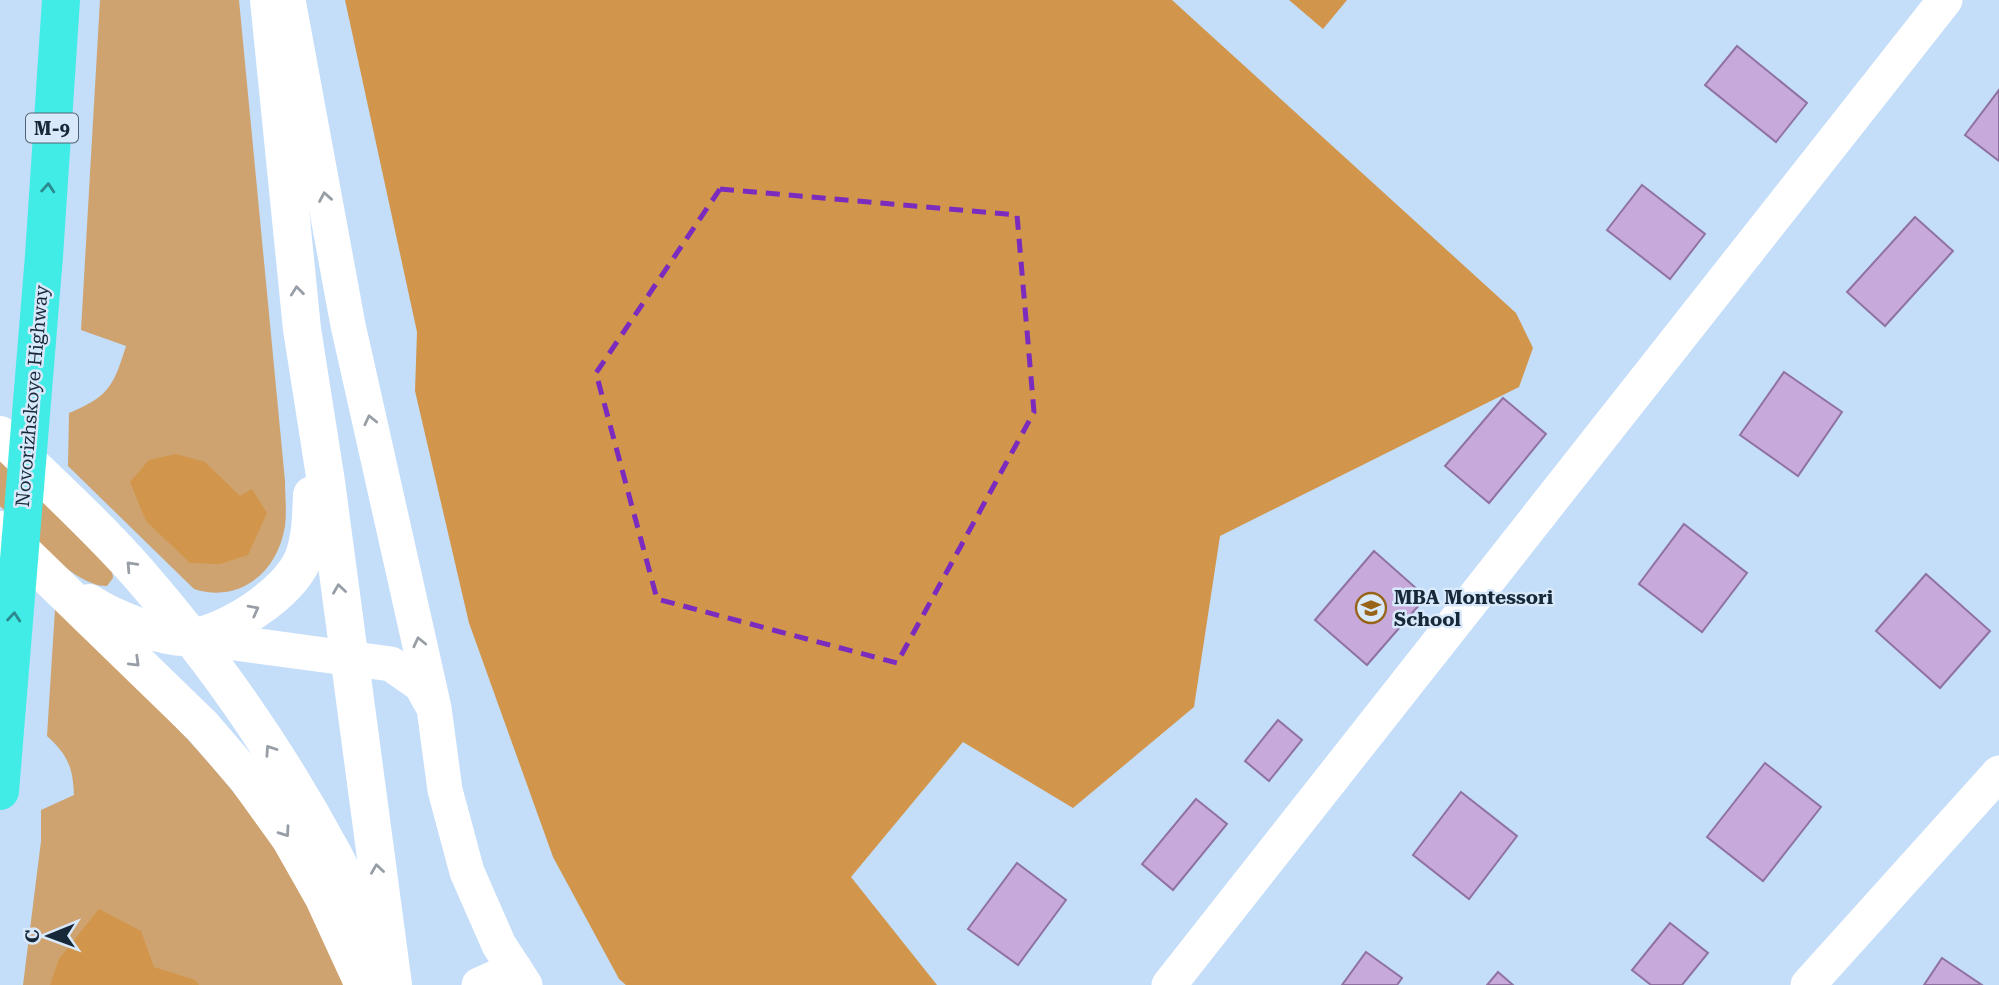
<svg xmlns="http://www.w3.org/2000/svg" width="1999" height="985" font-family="'Roboto Serif',serif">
<rect width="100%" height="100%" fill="#c4ddf9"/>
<!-- green -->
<path fill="#cea36f" d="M100,0H239L285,481C285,495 287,511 285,526C278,571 241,604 194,589L68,466L69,413C109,396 113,387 126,346L81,330Z
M0,455L112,570L113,578L107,586C74,587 23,528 0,506Z
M55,609C133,684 214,756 274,848C303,891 323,938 344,985H23L41,841V810L74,795C73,768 68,755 47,736Z"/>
<!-- forest -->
<path fill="#d1964b" d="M345,0H1172L1516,313L1533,348L1519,387L1220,536L1194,707L1073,808L963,742L851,877L937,985H626L619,979L553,857L469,623L415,391L417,332Z
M1289,0H1347L1323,29Z
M176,454L205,462L240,496L252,489L267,513L248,555L220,564L190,563L146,521L130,482L149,460Z
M99,909L141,931L154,967L195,980L199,985H50L59,959Z"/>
<!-- building -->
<path fill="#c7a9dc" stroke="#8f72a2" stroke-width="2" d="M1737,46L1807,103L1776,142L1705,85Z
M1999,90V161L1965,135Z
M1642,185L1705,234L1670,279L1607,230Z
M1915,217L1953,251L1885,326L1847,292Z
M1784,372L1842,412L1798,476L1740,435Z
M1503,398L1546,434L1489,503L1445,466Z
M1684,524L1747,573L1702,632L1639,584Z
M1374,551L1426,597L1367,665L1315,620Z
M1926,574L1990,631L1940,688L1876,631Z
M1278,720L1302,740L1269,781L1245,761Z
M1765,763L1821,807L1763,881L1707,837Z
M1461,792L1517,836L1469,899L1413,855Z
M1196,799L1227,824L1173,890L1142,864Z
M1017,863L1066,900L1018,965L968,929Z
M1670,923L1708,953L1682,985H1651L1632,970Z
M1366,952L1402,978L1397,985H1342Z
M1942,958L1982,985H1924Z
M1498,972L1513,985H1487Z"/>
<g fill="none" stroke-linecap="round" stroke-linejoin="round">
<!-- minor -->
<path stroke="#fff" stroke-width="35" d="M288,0L348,325L434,708L445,790L467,872L499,945L525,985
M191,637L391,664L421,685L431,703
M479,985L515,969
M1169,985L1945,0
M1808,985L1999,773"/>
<!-- tertiary -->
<path stroke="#fff" stroke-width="38" d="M269,0L302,329L326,482L393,985
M0,435C47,481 96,525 139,574C234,683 315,808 375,939
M0,530L202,726L246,777L290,838L324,898L364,985
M89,603C112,618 163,639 191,637C227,634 289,593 303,559C311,538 311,517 312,495"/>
<!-- motorway -->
<path stroke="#40ece5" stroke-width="38" d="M0,791L44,256L61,0"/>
</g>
<!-- one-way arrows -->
<defs><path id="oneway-chevron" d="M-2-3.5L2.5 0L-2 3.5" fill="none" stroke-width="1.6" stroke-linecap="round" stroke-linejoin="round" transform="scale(1.75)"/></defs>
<g stroke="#2c8a8f">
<use href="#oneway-chevron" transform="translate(48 188) rotate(-86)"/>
<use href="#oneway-chevron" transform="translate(14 617) rotate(-85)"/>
</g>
<g stroke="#979ea6">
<use href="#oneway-chevron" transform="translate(325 197) rotate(-100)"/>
<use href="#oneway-chevron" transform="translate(297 291) rotate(-96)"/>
<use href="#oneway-chevron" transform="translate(370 420) rotate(-103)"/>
<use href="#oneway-chevron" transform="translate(131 566) rotate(-133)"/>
<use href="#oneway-chevron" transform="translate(339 589) rotate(-98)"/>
<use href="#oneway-chevron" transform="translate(254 610) rotate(-28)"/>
<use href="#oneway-chevron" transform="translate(419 642) rotate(-103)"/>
<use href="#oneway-chevron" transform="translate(135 662) rotate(44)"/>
<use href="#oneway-chevron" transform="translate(270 750) rotate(-124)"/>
<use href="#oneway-chevron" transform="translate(285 832) rotate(55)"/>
<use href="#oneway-chevron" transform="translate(377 869) rotate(-98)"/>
</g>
<!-- marked area -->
<path fill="none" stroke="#7b2cbf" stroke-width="5" stroke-dasharray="14 9" stroke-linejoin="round" d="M720,189L1017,215L1034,412L897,663L657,599L596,373Z"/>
<!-- icons -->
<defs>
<g id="school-ring" transform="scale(1.575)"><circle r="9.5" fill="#d9e9fc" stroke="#976418" stroke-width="1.5"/><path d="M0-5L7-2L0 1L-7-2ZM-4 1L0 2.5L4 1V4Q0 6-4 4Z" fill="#976418"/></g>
</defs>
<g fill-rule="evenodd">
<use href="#school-ring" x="1371" y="608"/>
</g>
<g text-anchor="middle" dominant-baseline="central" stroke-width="5" stroke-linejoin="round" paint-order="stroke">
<!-- shield labels -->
<rect fill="#d9e9fc" stroke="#516274" stroke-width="2" x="26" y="113.5" width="52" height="29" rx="5"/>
<g font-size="18" font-weight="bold" fill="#172839">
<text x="52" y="128">М-9</text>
</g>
<!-- street labels -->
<g font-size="19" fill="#172839" stroke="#d9e9fc">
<text transform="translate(32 396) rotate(-85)">Novorizhskoye Highway</text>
</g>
<!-- poi labels -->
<g font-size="19" font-weight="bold" fill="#172839" stroke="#d9e9fc" text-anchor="start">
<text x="1394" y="597">MBA Montessori<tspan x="1394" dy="22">School</tspan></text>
</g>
</g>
<!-- north arrow -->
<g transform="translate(49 936) rotate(269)" stroke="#d9e9fc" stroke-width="5" paint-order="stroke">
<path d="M0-5L12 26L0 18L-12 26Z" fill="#172839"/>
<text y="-10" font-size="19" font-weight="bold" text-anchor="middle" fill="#172839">С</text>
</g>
</svg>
